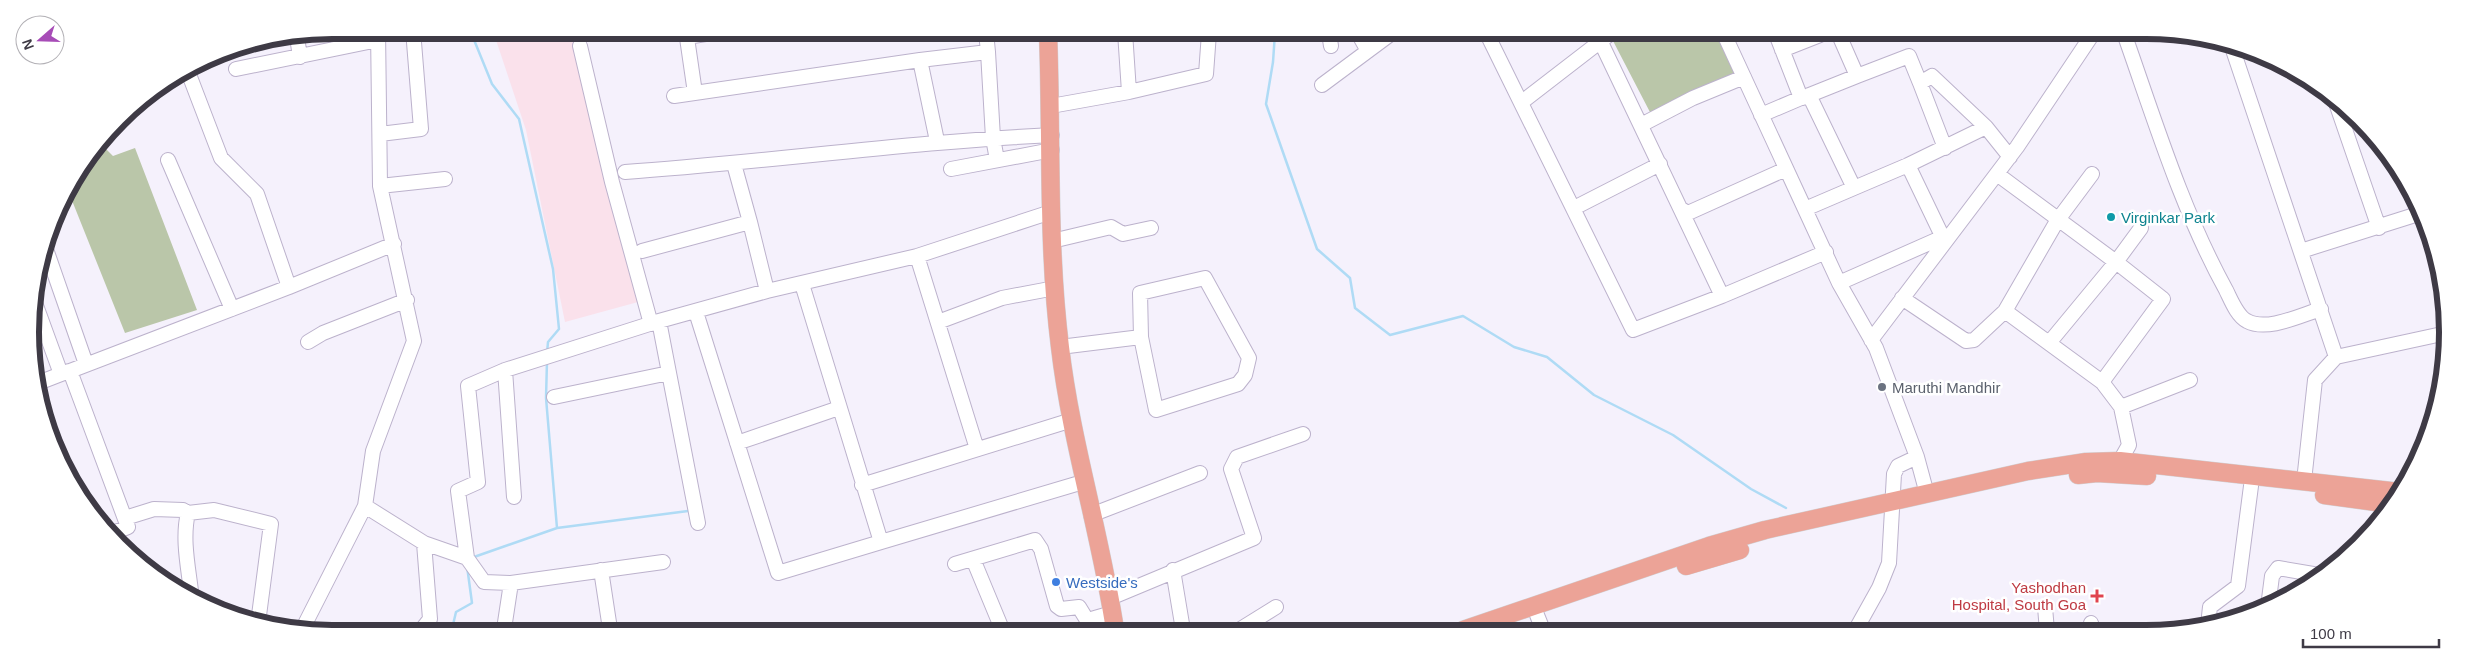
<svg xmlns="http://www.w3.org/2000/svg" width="2478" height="664" font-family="Helvetica,sans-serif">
<rect width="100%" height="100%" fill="#f5f1fc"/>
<!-- commercial -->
<path fill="#fae1eb" d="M493,31H583L649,299L565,322L526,130Z"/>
<!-- green -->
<path fill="#bac6a9" d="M1620,34H1717L1737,75L1652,116L1612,39Z
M102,145L113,156L135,148L197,310L125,333L69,193L63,196Z"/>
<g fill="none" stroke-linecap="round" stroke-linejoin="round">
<!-- stream -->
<path stroke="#afdbf5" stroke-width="2.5" d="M470,30L492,84L519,119L553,269L559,329L548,342L547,353
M1275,33L1273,62L1266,104L1317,249L1350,278L1355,308L1390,335L1463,316L1514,347L1547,357L1594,395L1673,435L1751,489L1786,508
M547,361L546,398L557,528
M474,557L557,528L688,511
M452,629L456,612L472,603L467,566"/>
<!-- minor casing -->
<g stroke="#bcb2cc" stroke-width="16">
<path id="minor" d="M686,31L695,93
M986,32L988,52
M1125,32L1129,92
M1329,33L1331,46
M1358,33L1368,51
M1487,34L1633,330L1722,296L1826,252
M1597,34L1722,296
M1724,34L1839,283L1876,348L1917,457L1927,494
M2125,36C2155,121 2182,210 2226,290C2231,300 2237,316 2247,321C2267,332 2301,315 2321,309
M297,37L300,57
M687,37L724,31
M580,46L612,182L651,324
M2232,47L2336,357
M1782,50L1820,35
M920,60L988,52L993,138L997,160
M236,69L378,40
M1857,76L1909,56L1920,83
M1322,85L1392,33
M674,96L920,60L937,141
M1802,98L1857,76L1839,35
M1522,102L1610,34
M2336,103L2379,228
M1051,106L1129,92L1206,74L1209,33
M1761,115L1801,98L1776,34
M1641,125L1693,98L1744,77
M380,134L421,129L413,30
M1945,148L1920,83L1932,76L1986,127
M168,160L232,309
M1908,165L1986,127L2010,157
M951,169L1052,150
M625,172C767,162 909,142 1052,135
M1997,174L2116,262L2141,228
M380,186L445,179
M1854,188L1908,165L1945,242
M1574,208L1660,164
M1681,209L1688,213L1786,169
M1805,209L1854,188L1809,95
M1052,241L1111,227L1123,234L1151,228
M642,251L750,222L734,164
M2301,251L2418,214
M47,252L86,364
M917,256L1051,212
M1205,278L1249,358L1245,375L1238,384L1156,410L1141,337L1140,293Z
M1839,283L1943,237
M802,284L881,542L1083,482
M289,287L394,244
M767,291L917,256L977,449
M1902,298L1966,341L1974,340L2005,311L2102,382L2163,299L2116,262L2049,343
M34,300L61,374
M2005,311L2057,221L2092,174
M696,312L778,573L881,542
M938,322L1002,298L1055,288
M1871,340L2017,147L2092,35
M308,342L323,333L407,300
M1060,347L1141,337
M505,370L514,497
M2102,382L2121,407
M38,383L69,371
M554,397L669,373
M737,443L839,408
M2120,461L2129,445L2121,407L2190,380
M2304,481L2315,380L2336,357L2442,334
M862,485L1072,420
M365,506L424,543L467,558L484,582L511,583L504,629
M188,513C182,538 188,566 191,591
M1091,515L1200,473
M125,518L154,509L183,510L188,513L214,510L271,524L258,623
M698,523L659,321L767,291L750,222
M113,533L128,527L70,371L289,287L257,194L221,158L190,77L186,72
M467,558L458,491L478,482L468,386L505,370L659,321
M973,559L1002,629
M955,564L1035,540L1041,549L1057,606L1061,609L1079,607L1093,630
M601,570L610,629
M1173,570L1183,630
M511,583L663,562
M1110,598L1254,538L1231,469L1237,457L1303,434
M2045,607L2047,631
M2268,607L2272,576L2278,568L2319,575
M1537,615L1543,630
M1088,620L1112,613
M2091,623L2093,631
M2208,625L2210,607L2238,586L2251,486
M303,628L365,506L373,451L414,341L380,186L378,30
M423,628L430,619L424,543
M1239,630L1276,607
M1855,631L1879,588L1889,563L1894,474L1898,466L1917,457"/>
</g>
<!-- major casing -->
<g stroke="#d1d0d2" stroke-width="19">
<path id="major" d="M1048,32C1052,137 1047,243 1060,347C1071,442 1101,535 1115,630
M2078,475L2097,473L2147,476
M2324,495L2390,504
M1686,566L1740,550
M1463,630L1709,546L1765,530L2028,471L2086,462L2120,461L2400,492"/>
</g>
<!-- minor -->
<use href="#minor" stroke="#fff" stroke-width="14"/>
<!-- major -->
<use href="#major" stroke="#eca397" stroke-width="18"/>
</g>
<!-- markers -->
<circle fill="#0f9aa8" stroke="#fff" stroke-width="2" cx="2111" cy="217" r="5"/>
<circle fill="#6b7280" stroke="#fff" stroke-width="2" cx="1882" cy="387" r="5"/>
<circle fill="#3f7fe0" stroke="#fff" stroke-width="2" cx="1056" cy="582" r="5"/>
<path fill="#e0444e" stroke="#fff" stroke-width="2" d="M2094.5 588.5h5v5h5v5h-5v5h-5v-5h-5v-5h5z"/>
<g text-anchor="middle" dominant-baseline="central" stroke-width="5" stroke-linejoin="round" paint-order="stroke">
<!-- culture labels -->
<g font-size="15" fill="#0d838f" stroke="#fff" text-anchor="start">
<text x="2121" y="217">Virginkar Park</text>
</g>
<!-- worship labels -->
<g font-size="15" fill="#5b616d" stroke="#fff" text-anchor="start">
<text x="1892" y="387">Maruthi Mandhir</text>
</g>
<!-- shop labels -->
<g font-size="15" fill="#366cbe" stroke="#fff" text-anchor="start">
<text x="1066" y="582">Westside's</text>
</g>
<!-- health labels -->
<g font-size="15" fill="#be3a42" stroke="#fff" text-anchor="end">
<text x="2086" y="587">Yashodhan<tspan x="2086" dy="17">Hospital, South Goa</tspan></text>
</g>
</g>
<!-- crop -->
<path d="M0 0H2478V664H0ZM332 39H2146A293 293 0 0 1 2439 332V332A293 293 0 0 1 2146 625H332A293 293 0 0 1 39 332V332A293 293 0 0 1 332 39Z" fill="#fff" fill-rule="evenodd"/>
<path fill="none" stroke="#3e3a45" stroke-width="6" d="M332 39H2146A293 293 0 0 1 2439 332V332A293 293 0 0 1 2146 625H332A293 293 0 0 1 39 332V332A293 293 0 0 1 332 39Z"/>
<!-- north arrow -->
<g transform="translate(40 40) rotate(250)"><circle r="24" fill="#ffffff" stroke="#b2b0b5"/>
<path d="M0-4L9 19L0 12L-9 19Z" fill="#a74cb7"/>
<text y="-8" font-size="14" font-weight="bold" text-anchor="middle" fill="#3e3a45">N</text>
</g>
<!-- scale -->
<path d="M2303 639v8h136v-8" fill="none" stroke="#3e3a45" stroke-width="2.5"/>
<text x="2310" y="639" font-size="15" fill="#3e3a45" stroke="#ffffff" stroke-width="4" paint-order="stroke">100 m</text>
</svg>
